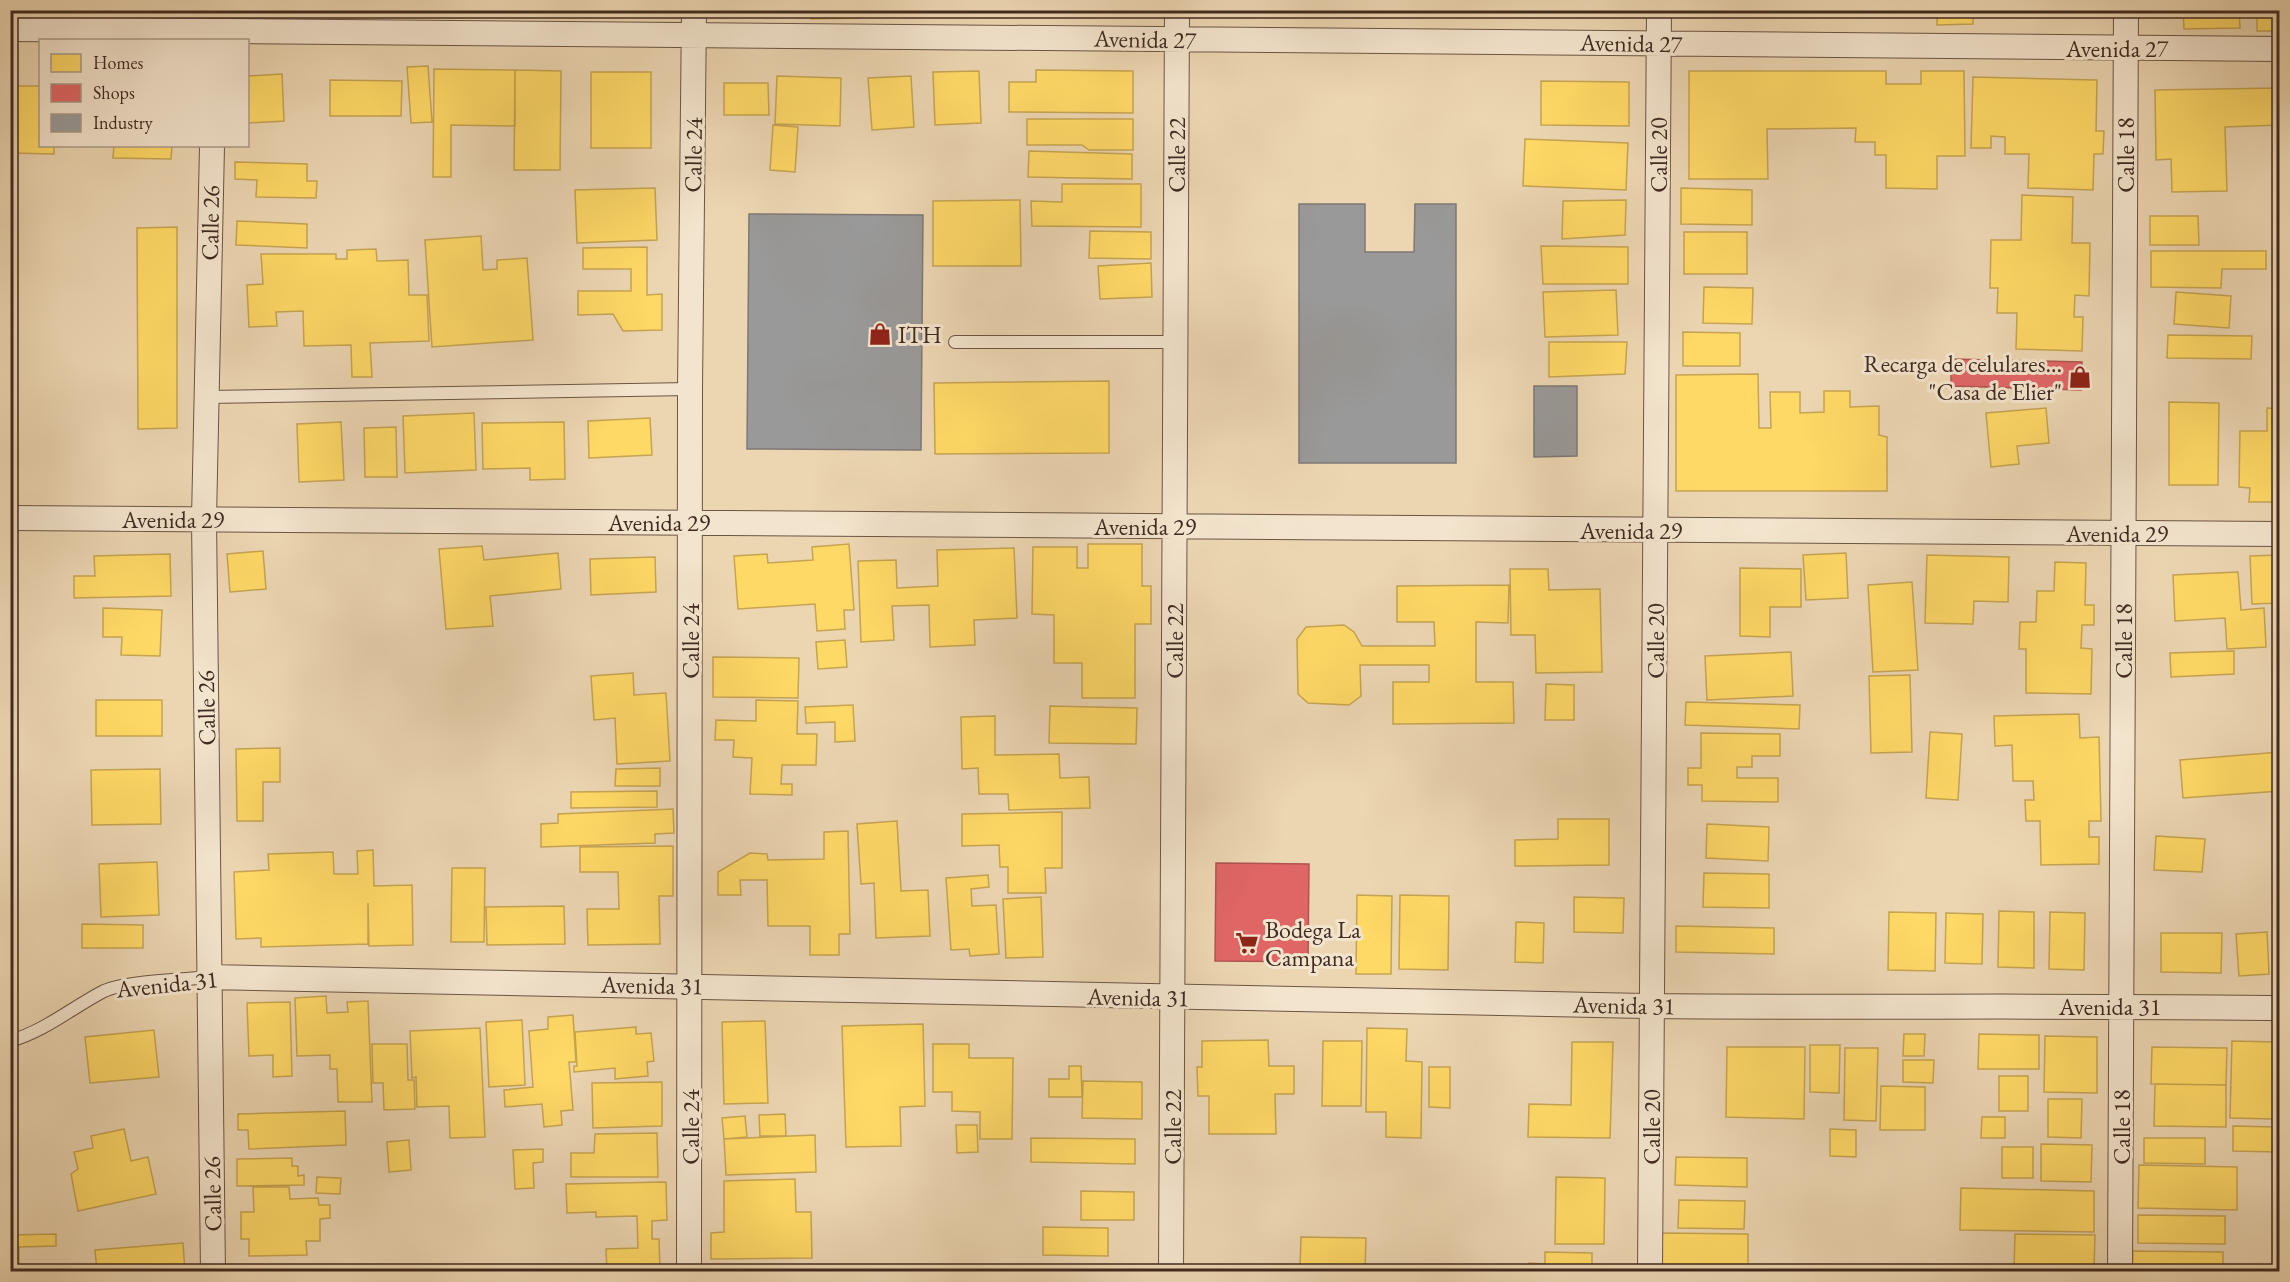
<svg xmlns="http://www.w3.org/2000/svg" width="2290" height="1282" font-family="'EB Garamond',serif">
<rect width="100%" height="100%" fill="#ecd6b2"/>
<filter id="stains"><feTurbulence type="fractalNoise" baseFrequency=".00333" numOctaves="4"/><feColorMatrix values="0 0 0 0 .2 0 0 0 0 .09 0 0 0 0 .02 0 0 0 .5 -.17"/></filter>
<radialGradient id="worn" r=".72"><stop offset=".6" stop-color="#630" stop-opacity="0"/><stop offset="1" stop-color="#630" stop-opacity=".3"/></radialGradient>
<!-- homes -->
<path fill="#ffd966" stroke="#c6a451" stroke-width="1.5" d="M339,10H375V17L339,18Z
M388,10H408V12L388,14Z
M810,10H862V18L811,19Z
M866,10H890V14H866Z
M1327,10H1374L1373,18L1327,17Z
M1883,10H1923V13H1883Z
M1930,10H1973V24L1937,25V13H1930Z
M2045,10H2103V16L2045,15Z
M2183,10H2239L2240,28L2184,29Z
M2257,10H2280V31H2257Z
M428,66L432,122L411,123L407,67Z
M434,69L515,70V126L451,125V177H433Z
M515,70L561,71L560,170H514Z
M1036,70L1133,71V113L1009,112V82H1036Z
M979,71L981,123L935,125L933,72Z
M1689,71H1886V84H1921V71H1964L1965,156H1937V189L1886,188V155H1875V142H1855L1856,128L1767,129L1768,179H1689Z
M591,72H651V148H591Z
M282,74L284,121L248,123V76Z
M777,76L841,78L840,126L775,124Z
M911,76L914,127L872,130L868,78Z
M1973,77L2097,80L2096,131H2104L2103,154H2094L2093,190L2028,188L2029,154H2005V137L1991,136V148H1971Z
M330,80L402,81L401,116H330Z
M1541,81L1629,82V126L1541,125Z
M724,83H768L769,115H724Z
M11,86H40V146H54V154L10,153Z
M2278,88L2279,125L2225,127L2227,191L2172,192L2171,159L2156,160L2155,90Z
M1027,119H1133V150H1089L1082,145H1027Z
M773,125L798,127L795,172L770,170Z
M1525,139L1628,143L1626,190L1523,186Z
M114,146H172L171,159L113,158Z
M1029,151L1132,154V179L1028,177Z
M235,162L307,164V181H317L316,198L256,197L257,180L235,179Z
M1062,184H1141V227L1032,226L1031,201L1062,202Z
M655,188L657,240L577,243L575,190Z
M1681,188L1752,190V225L1681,224Z
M2022,195L2073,197L2072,243H2090L2089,296L2075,295L2074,317H2083L2082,351L2016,349L2017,313H1997L1998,288H1990L1991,240H2021Z
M1020,200L1021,266H933V201Z
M1626,200L1625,235L1562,239L1563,201Z
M2150,216H2198L2199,245H2150Z
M237,221L307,224V248L236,245Z
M177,227V428L138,429L137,228Z
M1090,231L1151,232V259L1089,258Z
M1684,232H1747V274H1684Z
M481,236L483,270L497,269V260L527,258L533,340L432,347L425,240Z
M1541,246L1628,247V284H1543Z
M647,247V295L662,294V330L623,331L613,314L578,315V291H631V269H583V248Z
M376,249L377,261L408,260L409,295H427L429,341L370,343L372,377H352L351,345L304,346L303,311L276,312L277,326L249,327L247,285L263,284L261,254H336V259H347V250Z
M2151,251H2266V269H2222L2221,288L2151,287Z
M1151,263L1152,297L1100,299L1098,266Z
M1704,287L1753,288L1752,324L1703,323Z
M1616,290L1618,335L1545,337L1543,292Z
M2176,292L2231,296L2229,328L2174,324Z
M1683,332L1740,333V366H1683Z
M2168,335L2252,336L2251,359L2167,358Z
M1549,342H1627L1625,374L1549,377Z
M1758,374L1759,428H1771L1770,392H1800V413L1824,412V391H1850V407L1879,406V435L1887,437V491H1676V375Z
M1109,381V453L935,454L934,383Z
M2169,402L2219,403L2218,485H2169Z
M2046,408L2049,443L2017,446L2019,464L1991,467L1986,413Z
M2267,408L2280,409V502H2249L2250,488L2239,487L2240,431H2267Z
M474,413L476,470L405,473L403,416Z
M650,418L652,455L589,458L588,421Z
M341,422L344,480L299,482L297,424Z
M564,422L565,479L530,480V468L483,469L482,423Z
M396,427L397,477H365L364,428Z
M849,544L854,610H844L845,629L817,631L815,604L738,609L734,556L767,554L768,563L813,560L812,547Z
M1088,544H1142V586H1151V624H1135V698H1082V663H1054V615L1032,614L1033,547H1077V568H1088Z
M482,546L484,560L558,553L561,589L490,596L493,626L446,629L439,549Z
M1014,548L1017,618L974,620L975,645L930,647L929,605L892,606L894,640L861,642L858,561L896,560L897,588L938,586L937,550Z
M263,551L266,589L230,592L227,554Z
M1846,553L1848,598L1806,600L1803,555Z
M170,554L171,596L74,598V576H95L94,556Z
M1927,555L2009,557L2008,602L1974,601L1973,624L1925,623Z
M2280,555V603L2252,604L2250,556Z
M655,557L656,592L591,595L590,559Z
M2055,562L2086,563L2085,605H2094V625H2082L2081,648L2092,649L2091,694L2026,693V649H2019L2020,622H2036L2037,591H2054Z
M1740,568L1801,569V607H1770V637L1740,636Z
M1510,569H1548L1549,590L1600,589L1602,672L1536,673L1535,635H1511Z
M2238,572L2241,610L2264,608L2266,647L2227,649L2225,618L2175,621L2173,575Z
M1912,582L1918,670L1873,672L1868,585Z
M1509,585L1508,623L1476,622V682H1513L1514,723L1393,724V682H1429V665H1360L1361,696L1349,705L1308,703L1298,694L1297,639L1306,627L1344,625L1354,632L1362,646H1435L1434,622H1397V586Z
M103,608L162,610L160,656L121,655L122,637H103Z
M845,640L847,667L818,669L816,642Z
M2234,651V674L2171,677L2170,653Z
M1791,652L1793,696L1707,700L1705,656Z
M713,657L799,658L798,698L713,697Z
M633,673L634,695L666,693L670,761L617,764L615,718L594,720L591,676Z
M1910,675L1912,752L1871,753L1869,676Z
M1546,684L1574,685V720H1545Z
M96,700H162V736H96Z
M756,700L798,701L797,734H817L816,765H782L781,784H792V795L750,794L752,758L733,757L734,740H715L716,720L756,721Z
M1686,702L1800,705L1799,729L1685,725Z
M853,705L855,741L835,742V722L806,723L805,707Z
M1050,706L1137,708L1136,744L1049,743Z
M2079,714L2080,738L2099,737L2101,821H2089V837H2099V864L2041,865L2040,821H2026L2025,800H2034L2033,781H2013L2012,745L1995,746L1994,716Z
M995,716V755L1059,754L1060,778L1089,777L1090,808L1009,810L1008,794H979L978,768L962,769L961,717Z
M1930,732L1962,734L1958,800L1926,798Z
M1701,733L1780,734V756H1752V767H1737V778H1778V802L1702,801V785H1688V768H1701Z
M280,748V782H263V821H237L236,749Z
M2280,752V791L2183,798L2180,760Z
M660,768V786H615L616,769Z
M160,769L161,824L92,825L91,770Z
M657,791V807L571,808V792Z
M673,809L674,833L655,834V843L541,847V824L558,823V814Z
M1062,812V868H1045L1046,893H1008V867H1000L999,845L962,846V814Z
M1558,819H1609V865L1515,866V840L1558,839Z
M897,821L901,891L928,890L930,936L876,938L874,883L861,884L857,824Z
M1707,824L1769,827L1768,861L1706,858Z
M848,831L850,934H839V955H810V926H768L767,880H740L741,895H718V872L750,853L767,854L768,860L824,859V832Z
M2156,836L2205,839L2202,872L2154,870Z
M673,846V896H659L660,944L588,945L587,909H619L618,872H580V847Z
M373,850L374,886L412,885L413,945L369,946L368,903V944L261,947V938L236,939L234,872L269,870L268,854L333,852L334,874H358L357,851Z
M157,862L159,915L101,917L99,864Z
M452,868H485L484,942H451Z
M1704,873L1769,874V908L1703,907Z
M988,875L989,887L971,889L972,906L996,905L999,954L970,956L969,949L951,950L946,878Z
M1357,895L1392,896L1391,974H1356Z
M1400,895L1449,896L1448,970L1399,969Z
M1041,897L1043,957L1006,958L1003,899Z
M1574,897L1624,898L1623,933L1574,932Z
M564,906L565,944L487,945L486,907Z
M1999,911L2034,912V968L1998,967Z
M1889,912L1936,913L1935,971L1888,970Z
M2050,912L2085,913L2084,970L2049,969Z
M1946,913L1983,914L1982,964L1945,963Z
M1516,922L1544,923L1543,963L1515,962Z
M82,924L143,925V948H82Z
M1676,926L1774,928V954L1676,952Z
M2267,932L2269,974L2239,976L2236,934Z
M2161,933H2222L2221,973L2161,972Z
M326,996L327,1013L348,1012L347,1002L368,1001L372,1102H338L337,1069H330V1055L297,1056L295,998Z
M290,1002L292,1076L273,1077V1055L249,1056L247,1003Z
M573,1015L576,1062H569L573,1110L561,1111L562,1125L544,1127L542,1104L505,1107L504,1090L533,1087L529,1031L548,1029V1017Z
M522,1020L525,1085L489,1087L486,1022Z
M765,1021L768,1103L724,1104L722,1022Z
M923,1024L925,1106L900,1107L901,1146L846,1147L842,1026Z
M636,1027V1034L651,1033L654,1061L647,1062L648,1076L615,1079V1068L574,1072V1066H577L575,1032Z
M480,1028L485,1137L450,1138L449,1106L417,1107L416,1077L412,1078L410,1031Z
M1367,1028L1407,1029L1406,1061L1422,1062L1421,1138L1386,1137V1112H1366Z
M154,1030L159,1077L90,1083L85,1037Z
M1904,1034H1925L1924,1056H1903Z
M1979,1034L2039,1035V1069H1978Z
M2045,1036L2097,1037V1093L2044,1092Z
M1268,1040L1269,1066H1294V1094H1275L1276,1134H1209V1096H1198L1197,1067H1202V1041Z
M1323,1041H1362L1361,1106H1322Z
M2232,1041L2276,1042L2274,1119L2230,1118Z
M1572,1042H1613L1610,1138L1528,1137L1529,1104L1571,1105Z
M372,1044H407L408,1080H414L415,1109L384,1110L383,1083H373Z
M933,1044H969V1058H1013L1012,1139H980V1112L952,1111V1092H933Z
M1810,1045H1840L1839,1093L1810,1092Z
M1727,1047H1805L1804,1119L1726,1117Z
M2152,1047L2227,1048L2226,1085L2151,1084Z
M1845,1048H1878L1876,1121L1844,1120Z
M1903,1060H1934L1933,1083L1903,1082Z
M1069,1066H1081L1082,1097H1049V1079H1069Z
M1429,1067H1450V1108L1429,1107Z
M1999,1076H2028V1111H1999Z
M1083,1081L1142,1082V1119L1082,1118Z
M662,1082V1126L593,1128L592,1083Z
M2155,1084L2226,1085V1127L2154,1126Z
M1881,1086L1925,1087V1130H1880Z
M2048,1099H2082L2081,1138L2048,1137Z
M345,1111L346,1145L249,1149L248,1130H238V1114Z
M785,1114L786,1136H760L759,1115Z
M745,1116L747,1137L724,1139L722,1118Z
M1982,1117H2005V1138H1981Z
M956,1125H977L978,1152L957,1153Z
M2233,1126L2277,1127V1152L2233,1151Z
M124,1129L131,1161L148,1157L156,1194L78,1211L71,1174L78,1169L74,1152L93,1148L91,1136Z
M1830,1129L1856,1130V1157L1830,1156Z
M657,1133L658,1177H571V1153H594L595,1134Z
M815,1135L816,1172L726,1175L724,1139Z
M1031,1138L1135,1139V1164L1031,1162Z
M2144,1138H2205V1164L2144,1163Z
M409,1140L411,1170L389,1172L387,1142Z
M2041,1144L2092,1145L2091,1182L2041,1181Z
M2002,1147H2033V1178H2002Z
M543,1149V1162L533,1163L534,1188L515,1189L513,1150Z
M1676,1157L1747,1158V1187L1675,1185Z
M292,1158V1166H298V1176L304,1175V1185L237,1186V1159Z
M2139,1165L2237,1167V1210L2138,1208Z
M317,1177L341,1178L340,1194L316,1193Z
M1556,1177L1605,1178L1604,1244H1555Z
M795,1179L796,1212H811L812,1258L711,1259V1233L724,1232V1181Z
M666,1182L667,1220L652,1221V1239H659L660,1272H607L606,1249L638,1248L637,1216L596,1217V1212L567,1213L566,1184Z
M253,1187H289L290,1199L318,1198L319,1205H330V1218L320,1219V1241H306L307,1255L249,1256V1239H241V1212H254Z
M1961,1188L2094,1191V1232L1960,1230Z
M1081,1191L1134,1192V1220H1081Z
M1679,1200L1745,1201L1744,1229L1678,1228Z
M2138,1215L2225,1216V1244L2138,1243Z
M1043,1227L1108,1228V1256L1043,1255Z
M1661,1233L1748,1234V1272L1660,1271Z
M56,1234V1246L19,1247V1265H37V1272H10V1235Z
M2015,1234L2095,1235L2094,1269L2014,1268Z
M1301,1237L1366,1238L1365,1269L1300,1268Z
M183,1243L185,1271L97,1272L95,1250Z
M2133,1251L2223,1252V1272H2132Z
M1545,1252L1592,1253V1272H1529V1263L1545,1264Z
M1082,1265H1124V1272H1082Z"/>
<!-- shops -->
<path fill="#e06666" stroke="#b05451" stroke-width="1.5" d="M1951,359L2082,362L2081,390L1951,386Z
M1216,863L1309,864L1308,962L1215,961Z"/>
<!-- industry -->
<path fill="#999" stroke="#7e7875" stroke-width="1.5" d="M1299,204H1365V252H1414L1415,204H1456V463H1299Z
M749,214L923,215L921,450L747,449Z
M1534,386H1577V456L1534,457Z"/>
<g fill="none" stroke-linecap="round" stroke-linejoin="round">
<!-- lane casing -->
<g stroke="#6b5545" stroke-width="14">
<path id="lane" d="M955,342H1176
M207,397L690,389
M10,1041C45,1031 73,1007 104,991C125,981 184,980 210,977"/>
</g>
<!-- street casing -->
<g stroke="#6b5545" stroke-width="26">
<path id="street" d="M10,29L2280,49
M212,146L204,519L213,1272
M10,518L2280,534
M210,977C688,986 1166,1000 1645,1006C1856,1008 2068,1005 2280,1008
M689,1272L690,389L694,10
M1171,1272L1177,10
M1650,1272L1659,10
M2120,1272L2126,10"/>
</g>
<!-- lane -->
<use href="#lane" stroke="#f3e4cd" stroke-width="12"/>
<!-- street -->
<use href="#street" stroke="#f3e4cd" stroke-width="24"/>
</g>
<!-- icons -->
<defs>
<g id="shop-bare" transform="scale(1.8)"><path d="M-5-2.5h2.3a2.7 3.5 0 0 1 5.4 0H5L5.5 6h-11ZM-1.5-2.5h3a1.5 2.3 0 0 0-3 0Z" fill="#8f2418" stroke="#f3e4cd" stroke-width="2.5" paint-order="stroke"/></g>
<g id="supermarket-bare" transform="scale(1.8)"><path d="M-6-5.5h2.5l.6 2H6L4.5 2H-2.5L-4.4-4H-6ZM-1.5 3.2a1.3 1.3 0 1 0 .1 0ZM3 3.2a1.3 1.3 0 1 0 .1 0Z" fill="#8f2418" stroke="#f3e4cd" stroke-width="2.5" paint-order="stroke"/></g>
</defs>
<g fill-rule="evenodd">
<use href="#shop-bare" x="880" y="334"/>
<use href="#shop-bare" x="2080" y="377"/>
<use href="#supermarket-bare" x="1247" y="943"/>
</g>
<g text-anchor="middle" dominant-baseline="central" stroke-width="6" stroke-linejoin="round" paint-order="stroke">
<!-- street labels -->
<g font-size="24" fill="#402a21" stroke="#f3e4cd">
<text transform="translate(1145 39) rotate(1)">Avenida 27</text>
<text transform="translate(1631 43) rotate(1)">Avenida 27</text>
<text x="2117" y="48">Avenida 27</text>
<text transform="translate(693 155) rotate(-89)">Calle 24</text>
<text transform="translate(1176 155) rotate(-90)">Calle 22</text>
<text transform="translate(1658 155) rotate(-90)">Calle 20</text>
<text transform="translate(2125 155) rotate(-90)">Calle 18</text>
<text transform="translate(210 223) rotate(-89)">Calle 26</text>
<text x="173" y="519">Avenida 29</text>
<text x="659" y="522">Avenida 29</text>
<text x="1145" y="526">Avenida 29</text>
<text x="1631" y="530">Avenida 29</text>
<text x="2117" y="533">Avenida 29</text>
<text transform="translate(690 641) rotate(-90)">Calle 24</text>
<text transform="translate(1174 641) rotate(-90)">Calle 22</text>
<text transform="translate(1655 641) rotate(-90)">Calle 20</text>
<text transform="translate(2123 641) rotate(-90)">Calle 18</text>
<text transform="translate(206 708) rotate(-91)">Calle 26</text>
<text transform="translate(167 984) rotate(-6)">Avenida 31</text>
<text transform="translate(652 985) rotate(1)">Avenida 31</text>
<text transform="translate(1138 997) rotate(1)">Avenida 31</text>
<text transform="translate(1624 1005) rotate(1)">Avenida 31</text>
<text x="2110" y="1006">Avenida 31</text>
<text transform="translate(690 1127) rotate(-90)">Calle 24</text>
<text transform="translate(1172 1127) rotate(-90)">Calle 22</text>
<text transform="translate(1651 1127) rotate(-90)">Calle 20</text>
<text transform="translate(2121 1127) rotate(-90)">Calle 18</text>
<text transform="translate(212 1194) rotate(-91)">Calle 26</text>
</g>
<!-- poi labels -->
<g font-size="24" fill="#402a21" stroke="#f3e4cd" text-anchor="start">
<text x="898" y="334">ITH</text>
<text x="2062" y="363" text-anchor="end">Recarga de celulares...<tspan x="2062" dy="28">"Casa de Elier"</tspan></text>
<text x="1265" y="929">Bodega La<tspan x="1265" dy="28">Campana</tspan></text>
</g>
</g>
<!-- margin -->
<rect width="2290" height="1282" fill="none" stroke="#ecd6b2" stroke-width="36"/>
<rect x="12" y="12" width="2266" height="1258" fill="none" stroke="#402a21" stroke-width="3"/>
<rect x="18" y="18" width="2254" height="1246" fill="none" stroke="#402a21" stroke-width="1.5"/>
<!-- legend -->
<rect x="39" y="39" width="210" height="108" fill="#f3e4cd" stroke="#ab9a88" stroke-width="1.5"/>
<rect x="51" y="54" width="30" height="18" fill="#ffd966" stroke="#ab9a88" stroke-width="1.5"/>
<text x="93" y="69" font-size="18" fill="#402a21">Homes</text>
<rect x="51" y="84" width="30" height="18" fill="#e06666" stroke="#ab9a88" stroke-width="1.5"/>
<text x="93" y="99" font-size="18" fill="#402a21">Shops</text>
<rect x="51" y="114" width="30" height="18" fill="#999999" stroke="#ab9a88" stroke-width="1.5"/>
<text x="93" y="129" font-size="18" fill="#402a21">Industry</text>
<rect width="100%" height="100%" filter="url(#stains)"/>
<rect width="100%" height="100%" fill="url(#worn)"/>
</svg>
